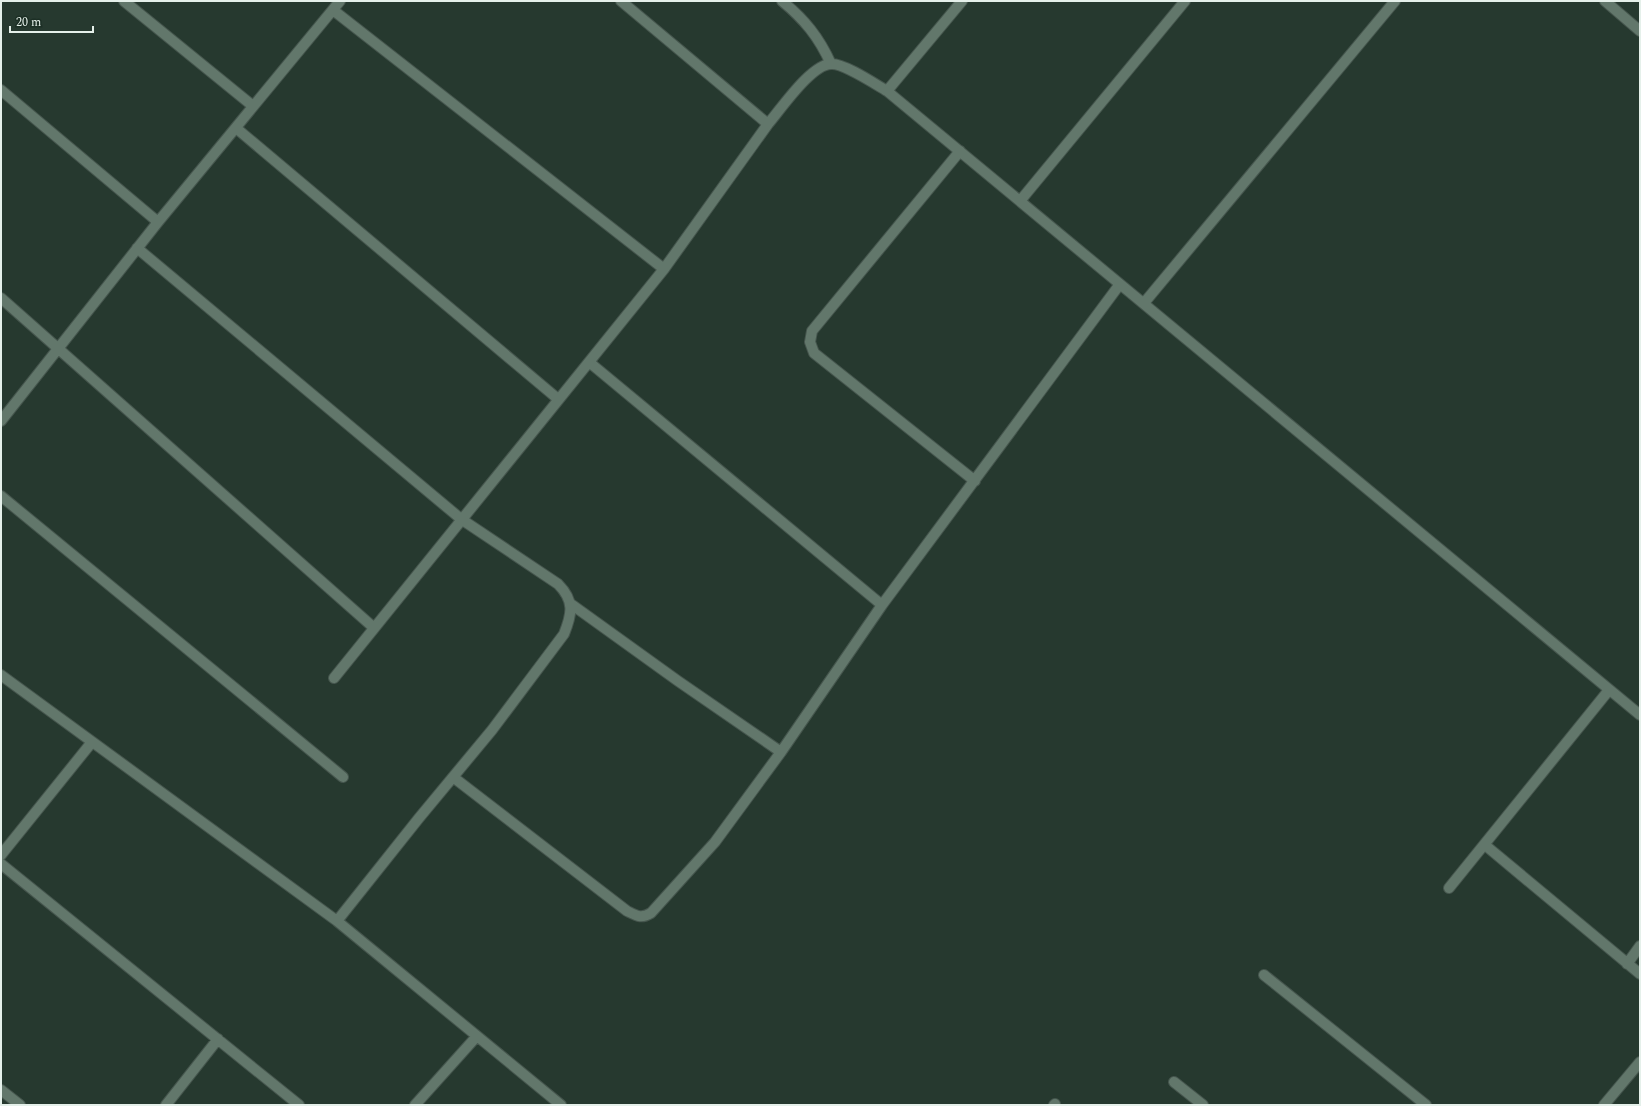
<svg xmlns="http://www.w3.org/2000/svg" width="1641" height="1106" font-family="Spectral,serif">
<rect width="100%" height="100%" fill="#26392f"/>
<g fill="none" stroke-linecap="round" stroke-linejoin="round">
<!-- service casing -->
<g stroke="#46564e" stroke-width="12">
<path id="service" d="M1054,1105L1055,1104"/>
</g>
<!-- minor casing -->
<g stroke="#46564e" stroke-width="12">
<path id="minor" d="M124,1L253,106
M621,1L768,124C781,109 812,63 832,64C845,64 875,84 887,91L1640,715
M782,1C804,19 819,37 831,64
M1605,1L1640,31
M333,10L664,269
M1,90L158,222
M887,91L962,1
M236,128L558,399
M960,151L812,331L810,342L814,353L975,481
M1020,201L1185,1
M137,248L461,519L558,584C575,601 572,614 564,634L492,730L419,818L337,921
M1,298L373,627
M1144,303L1395,1
M589,362L882,605
M1,421L158,222L340,1
M1,496L343,777
M571,604L678,681L781,752
M1,675L337,921L561,1105
M334,678L664,269L768,124
M453,777L627,911C637,916 641,919 651,913L715,842L781,752L882,605L1120,284
M1485,845L1640,974
M1,855L92,742
M1,864L299,1105
M1449,888L1609,690
M1627,964L1640,946
M1264,975L1426,1105
M1174,1082L1203,1105
M1,1090L20,1105
M166,1105L218,1039
M415,1105L477,1036
M1604,1105L1640,1062"/>
</g>
<!-- service -->
<use href="#service" stroke="#62776b" stroke-width="10"/>
<!-- minor -->
<use href="#minor" stroke="#62776b" stroke-width="10"/>
</g>
<!-- border -->
<rect width="1641" height="1106" fill="none" stroke="#e5f0ea" stroke-width="4"/>
<!-- scale -->
<path d="M10 26v6h83v-6" fill="none" stroke="#e5f0ea" stroke-width="2"/>
<text x="16" y="26" font-size="12" fill="#e5f0ea" stroke="#1c2f25" stroke-width="3" paint-order="stroke">20 m</text>
</svg>
